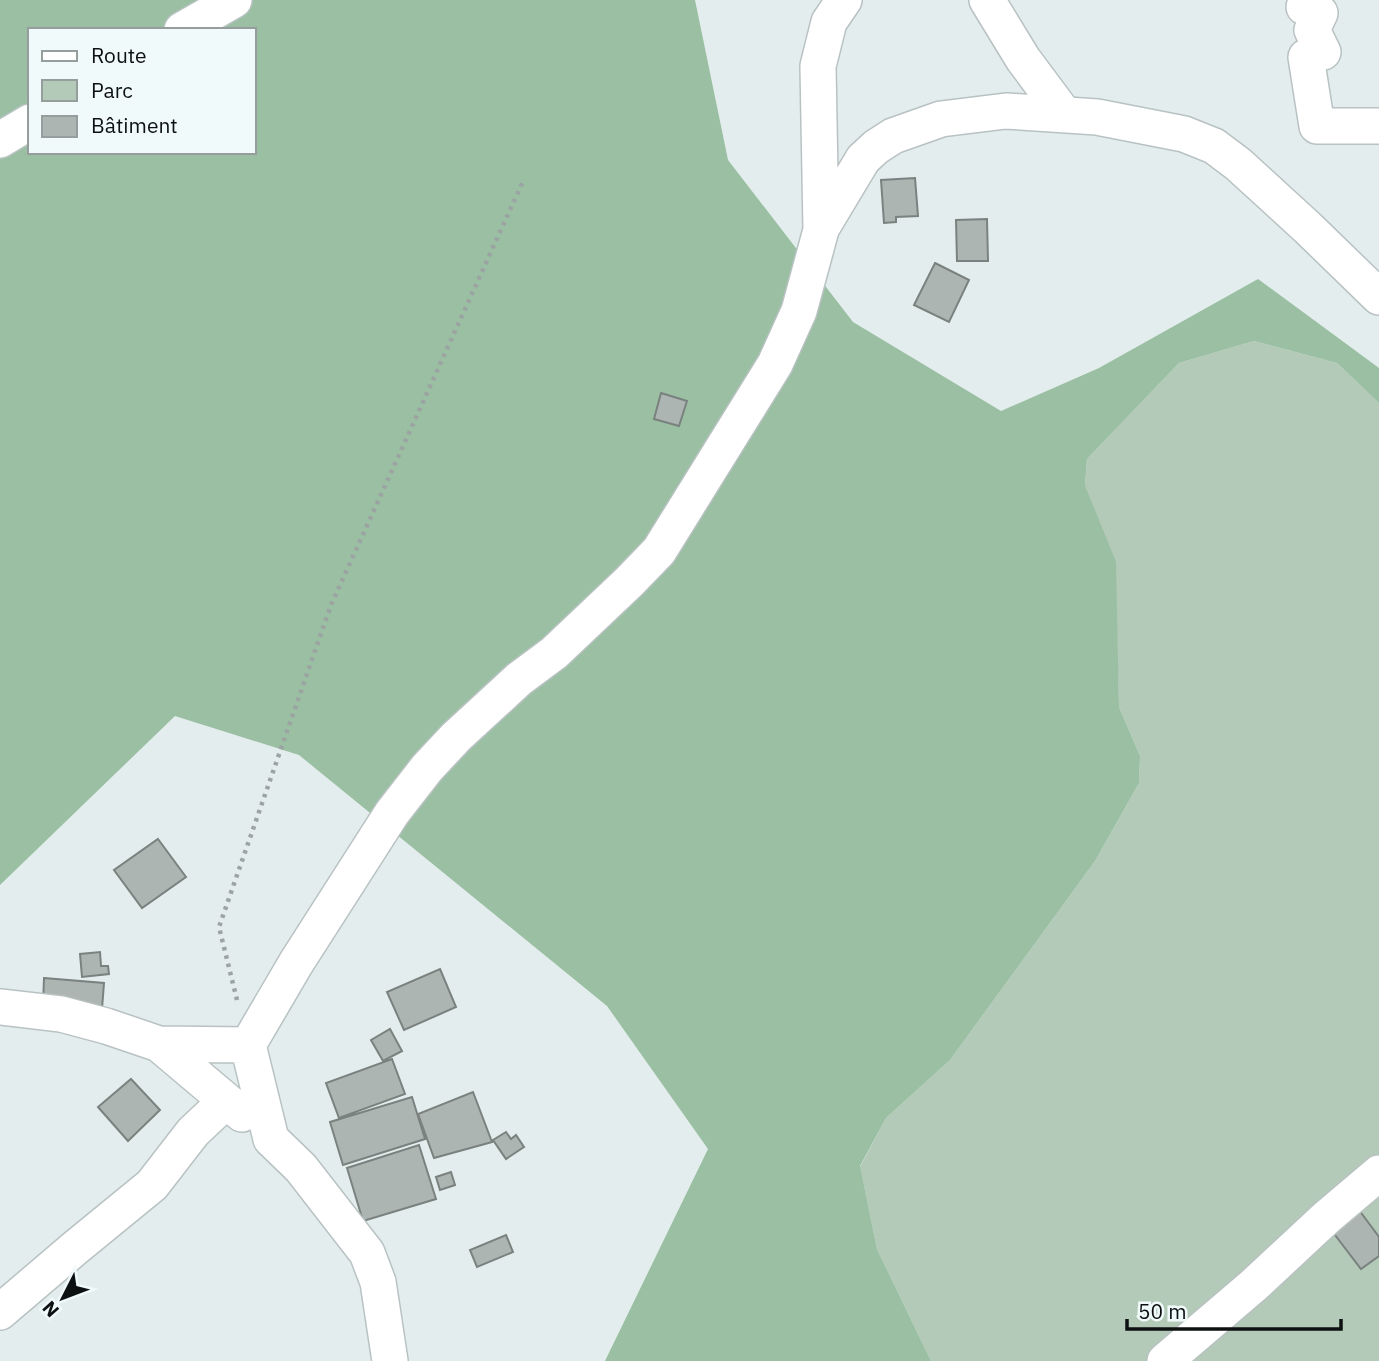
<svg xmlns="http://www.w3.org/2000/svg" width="1379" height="1361" font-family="'IBM Plex Sans',sans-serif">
<rect width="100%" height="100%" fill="#e3eded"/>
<!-- green -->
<path fill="#b4cab8" d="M1254,341L1337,363L1379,403V1361H931L877,1249L860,1167L886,1118L950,1060L1095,861L1139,783L1140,756L1119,707L1115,562L1085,485L1087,459L1179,363Z"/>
<!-- forest -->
<path fill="#9abfa2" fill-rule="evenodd" d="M0,0H695L728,160L853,322L1001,411L1099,368L1258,279L1379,368V403L1337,363L1254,341L1179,363L1087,459L1085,485L1116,562L1119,707L1140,756L1139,783L1095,861L950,1060L886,1118L860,1166L877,1249L931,1361H605L708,1149L607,1006L299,755L175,716L0,885ZM30,30H254V152H30Z"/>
<!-- building -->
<path fill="#adb5b2" stroke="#7a827f" stroke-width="2" d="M915,178L918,216L896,217V222L884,223L881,180Z
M987,219L988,261H957L956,220Z
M935,263L969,280L949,322L914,305Z
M661,393L687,401L679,426L654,419Z
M158,839L186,877L142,908L114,870Z
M100,952L101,966H108L109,974L82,977L80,954Z
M440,969L456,1007L404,1030L387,992Z
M44,978L104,983L102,1009L43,1005Z
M390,1029L402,1051L383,1061L371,1040Z
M392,1059L405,1094L339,1118L326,1083Z
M131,1079L160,1110L128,1141L98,1107Z
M473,1092L492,1142L434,1158L418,1114Z
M412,1097L425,1139L343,1165L330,1122Z
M506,1132L511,1139L516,1135L524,1147L506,1159L493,1140Z
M419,1145L436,1199L363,1221L347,1168Z
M451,1172L455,1185L440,1190L436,1177Z
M1359,1210L1379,1237V1256L1361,1269L1332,1231Z
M506,1235L513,1252L477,1267L470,1250Z"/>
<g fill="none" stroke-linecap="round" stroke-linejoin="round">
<!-- minor casing -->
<g stroke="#b9c2c2" stroke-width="38">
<path id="minor" d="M987,0L1023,59L1064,114
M1307,0L1304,7L1320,13L1312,30L1323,52L1306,57L1317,126H1379
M182,30L234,0
M0,140L30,122
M821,229L863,159L876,147L893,136L941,119L1006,111L1097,117L1184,134L1214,146L1238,164L1308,228L1379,297
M0,1007L61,1014L106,1026L159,1044L248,1045
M159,1044L242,1114
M0,1312L75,1248L152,1185L193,1132L226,1101
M390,1361L378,1282L367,1253L301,1168L271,1139L248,1045L296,963L392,813L427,768L456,737L519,679L554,653L629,582L659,551L775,364L799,311L821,230L818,66L829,22L844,0
M1165,1361L1254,1285L1327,1217L1379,1173"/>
</g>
<!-- path -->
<path stroke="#9ca3a3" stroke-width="4.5" stroke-dasharray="3.5 5" stroke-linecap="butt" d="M237,1000L219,927L331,605L524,179"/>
<!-- minor -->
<use href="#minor" stroke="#fff" stroke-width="35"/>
</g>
<!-- legend -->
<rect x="28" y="28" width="228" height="126" fill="#f1fafa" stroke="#969d9d" stroke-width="2"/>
<rect x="42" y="51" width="35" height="10" fill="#ffffff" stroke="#969d9d" stroke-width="2"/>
<text x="91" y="63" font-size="21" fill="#0e1111">Route</text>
<rect x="42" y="80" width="35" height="21" fill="#b4cab8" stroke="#969d9d" stroke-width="2"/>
<text x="91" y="98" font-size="21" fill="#0e1111">Parc</text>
<rect x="42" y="116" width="35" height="21" fill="#adb5b2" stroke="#969d9d" stroke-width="2"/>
<text x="91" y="133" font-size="21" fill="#0e1111">Bâtiment</text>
<!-- north arrow -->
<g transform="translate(63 1298) rotate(228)" stroke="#f1fafa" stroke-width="5" paint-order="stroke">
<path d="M0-5L12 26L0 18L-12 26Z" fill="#0e1111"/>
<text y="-10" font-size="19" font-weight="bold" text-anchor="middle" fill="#0e1111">N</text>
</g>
<!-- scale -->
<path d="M1127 1319v10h214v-10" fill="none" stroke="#0e1111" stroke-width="3.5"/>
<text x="1138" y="1319" font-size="21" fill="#0e1111" stroke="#f1fafa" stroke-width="5" paint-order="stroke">50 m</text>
</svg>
